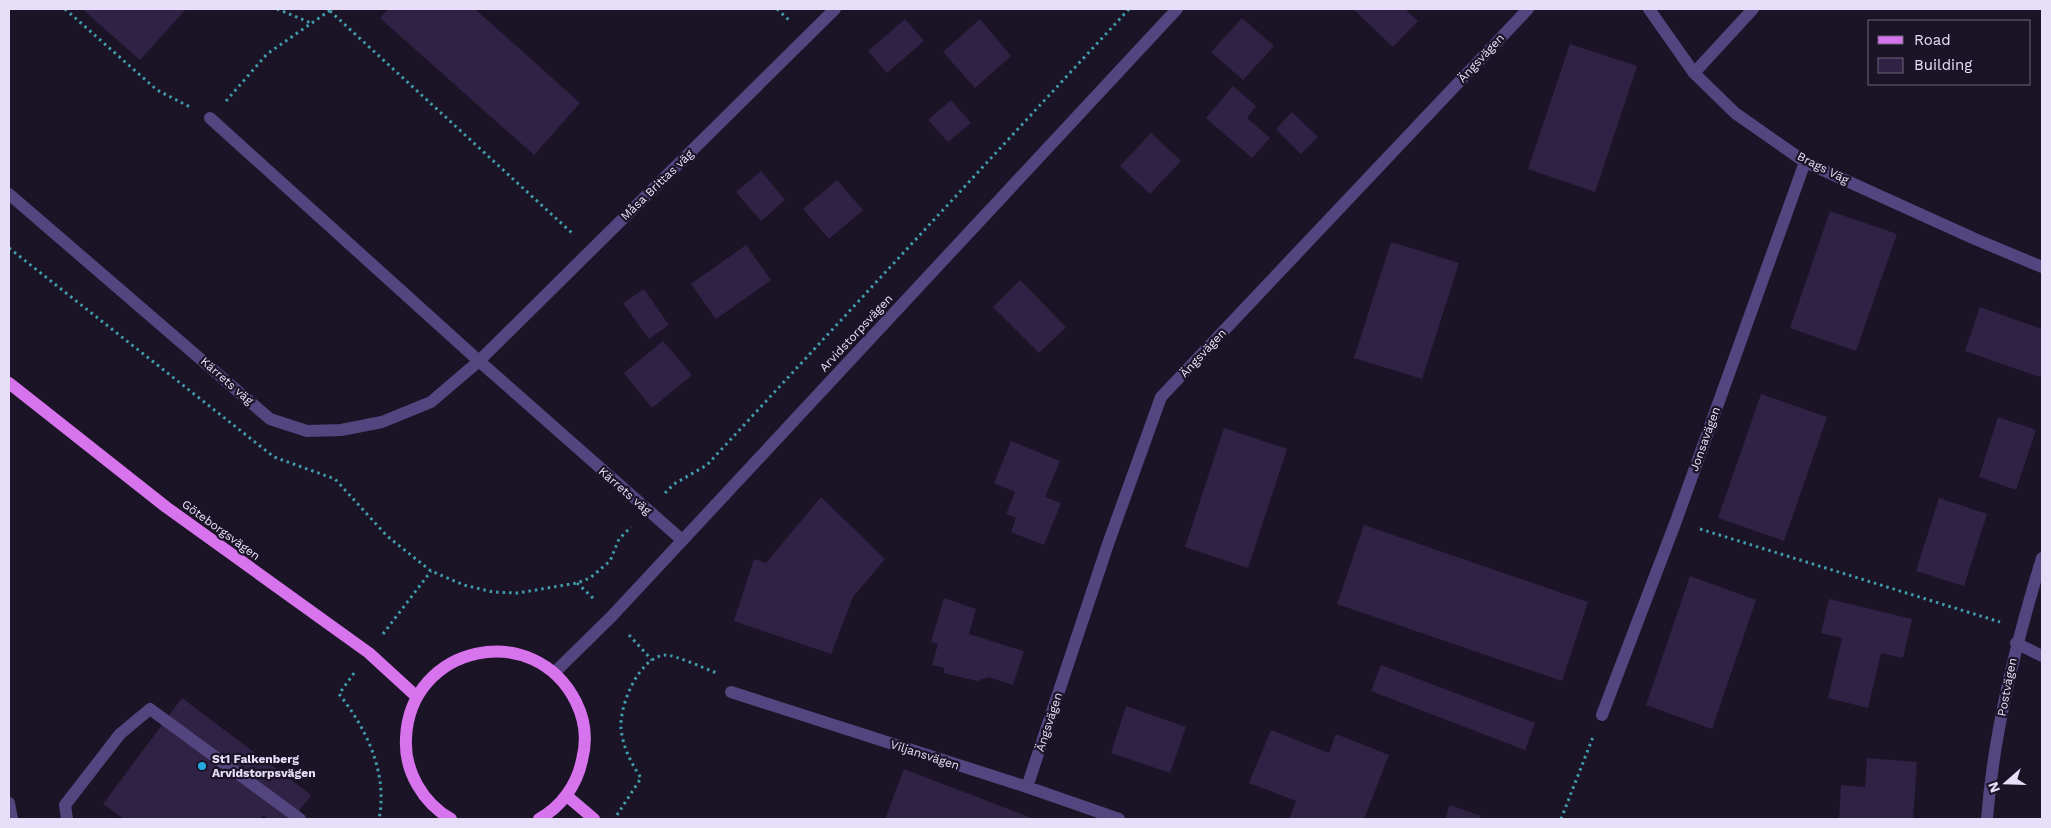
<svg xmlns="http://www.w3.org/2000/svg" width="2051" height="828" font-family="'Work Sans',sans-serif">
<rect width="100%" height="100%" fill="#1b1427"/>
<!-- building -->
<path fill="#302245" d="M82,9H186L140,60Z
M388,9H475L580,103L534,155L380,18Z
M1353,9H1405L1418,21L1393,47Z
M1242,18L1274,46L1243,80L1211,52Z
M905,19L924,41L887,73L868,51Z
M980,19L1011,56L975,88L943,52Z
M1570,44L1637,66L1595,192L1528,169Z
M1233,86L1256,106L1247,118L1270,138L1252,158L1206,118Z
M951,100L971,123L948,142L928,120Z
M1292,112L1318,137L1301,154L1276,129Z
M1151,133L1181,161L1150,194L1120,166Z
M761,171L785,200L761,221L736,192Z
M837,180L863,210L829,239L803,209Z
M1830,211L1897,234L1856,351L1790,328Z
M1391,242L1459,263L1422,379L1354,358Z
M746,245L771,280L716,319L691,284Z
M1020,280L1066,327L1039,353L993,307Z
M644,289L669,325L649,339L623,303Z
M1980,307L2042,329V370L2040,377L1965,351Z
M663,341L692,375L652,408L624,373Z
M1761,394L1827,417L1784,541L1718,518Z
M1998,417L2036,430L2016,490L1979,477Z
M1224,428L1287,449L1248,568L1185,547Z
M1011,441L1060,461L1045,497L1061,503L1044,545L1011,532L1016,518L1006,514L1015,492L994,483Z
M821,497L885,559L853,597L831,654L734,621L754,559L766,563Z
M1939,498L1987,514L1964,586L1916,571Z
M1364,525L1588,602L1562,681L1337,604Z
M1690,576L1756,600L1712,729L1646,705Z
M944,598L976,609L969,634L1024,651L1013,685L989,677L977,681L944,673V668L932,665L938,644L931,642Z
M1829,599L1912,619L1903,658L1881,653L1868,708L1828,698L1842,638L1821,633Z
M1381,665L1535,723L1525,750L1371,691Z
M182,698L311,795L293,819H268L263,815L260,819H124L103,804Z
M1126,706L1186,727L1170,773L1111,753Z
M1271,730L1329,753L1336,734L1389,755L1364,819H1289L1296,801L1249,783Z
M1867,758L1917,762L1913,819H1839L1841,785L1865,787Z
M904,769L1034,819H885Z
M1450,805L1481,816L1480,819H1445Z"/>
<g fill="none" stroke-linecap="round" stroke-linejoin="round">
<!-- path -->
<path stroke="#419cab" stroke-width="3" stroke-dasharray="2.5 4" stroke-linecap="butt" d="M65,9L157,90L190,107
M277,9L311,23
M777,9L790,21
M330,11L573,234
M226,101L267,54L332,9
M9,248L274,457L335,479L387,536L431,571L464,585L493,592L518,593L577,583L590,578L610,561L619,539L631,527
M665,493L674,484L707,465L1129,9
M1700,529L2000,622
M577,583L595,600
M383,634L431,571
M629,635L652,660
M354,673L339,694C367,729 388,774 379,819
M617,815L641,778C631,763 623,747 621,729C619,706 639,656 666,655C675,655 706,669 717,673
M1561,819L1593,737"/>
<!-- minor -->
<path stroke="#53457f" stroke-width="12" d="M1649,9L1694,73L1735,113L1805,162L1975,239L2042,267
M1694,73L1753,9
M210,118L479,361L682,540
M9,194L270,419L307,431L341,430L382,422L431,402L479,361L835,9
M2016,643L2042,656
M554,673L612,616L1177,9
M731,692L1027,787L1119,819
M1602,715L1676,521L1805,162
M1027,787L1108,544L1161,397L1528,9
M9,803L12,819
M67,819L65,805L120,734L150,709L300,819
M1987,819C1994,730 2016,643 2042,558"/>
<!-- major -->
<path stroke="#d773ec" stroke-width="12" d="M9,383L166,507L369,653L417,697
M567,796L594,819
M451,819C423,803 404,771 406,738C410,645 534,618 576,702C585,720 587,741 582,760C577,785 561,807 539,819"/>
</g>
<!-- markers -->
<circle fill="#23a8e1" stroke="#1b1427" stroke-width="2" cx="202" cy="766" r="5"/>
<g text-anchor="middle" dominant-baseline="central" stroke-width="4.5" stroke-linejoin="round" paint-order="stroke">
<!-- street labels -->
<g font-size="12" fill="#e7defa" stroke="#1b1427">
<text transform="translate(1481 58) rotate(-47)">Ängsvägen</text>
<text transform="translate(1823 168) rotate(27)">Brags Väg</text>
<text transform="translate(657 185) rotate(-44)">Måsa Brittas väg</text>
<text transform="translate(856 333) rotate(-47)">Arvidstorpsvägen</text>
<text transform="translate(1203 353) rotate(-47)">Ängsvägen</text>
<text transform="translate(227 381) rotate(41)">Kärrets väg</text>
<text transform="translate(1705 439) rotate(-70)">Jonsavägen</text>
<text transform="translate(625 491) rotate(41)">Kärrets väg</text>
<text transform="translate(221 530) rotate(36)">Göteborgsvägen</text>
<text transform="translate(2007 687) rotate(-79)">Postvägen</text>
<text transform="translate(1049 722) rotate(-72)">Ängsvägen</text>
<text transform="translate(925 755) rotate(18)">Viljansvägen</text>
</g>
<!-- poi labels -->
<g font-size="12" font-weight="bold" fill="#e7defa" stroke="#1b1427" text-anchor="start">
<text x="212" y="759">St1 Falkenberg<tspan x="212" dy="14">Arvidstorpsvägen</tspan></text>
</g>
</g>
<!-- border -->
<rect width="2051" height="828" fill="none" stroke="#e7defa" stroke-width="20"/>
<!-- legend -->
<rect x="1868" y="20" width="162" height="65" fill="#1b1427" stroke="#6d657b"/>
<rect x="1878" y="36" width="25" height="8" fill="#d773ec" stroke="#6d657b"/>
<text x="1914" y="45" font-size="15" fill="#e7defa">Road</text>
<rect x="1878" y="58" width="25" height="15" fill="#302245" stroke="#6d657b"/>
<text x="1914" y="70" font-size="15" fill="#e7defa">Building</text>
<!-- north arrow -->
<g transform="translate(2006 783) rotate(250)" stroke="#1b1427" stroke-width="4" paint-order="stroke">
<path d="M0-4L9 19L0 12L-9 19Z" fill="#e7defa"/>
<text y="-8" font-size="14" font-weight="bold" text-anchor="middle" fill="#e7defa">N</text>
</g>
</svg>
